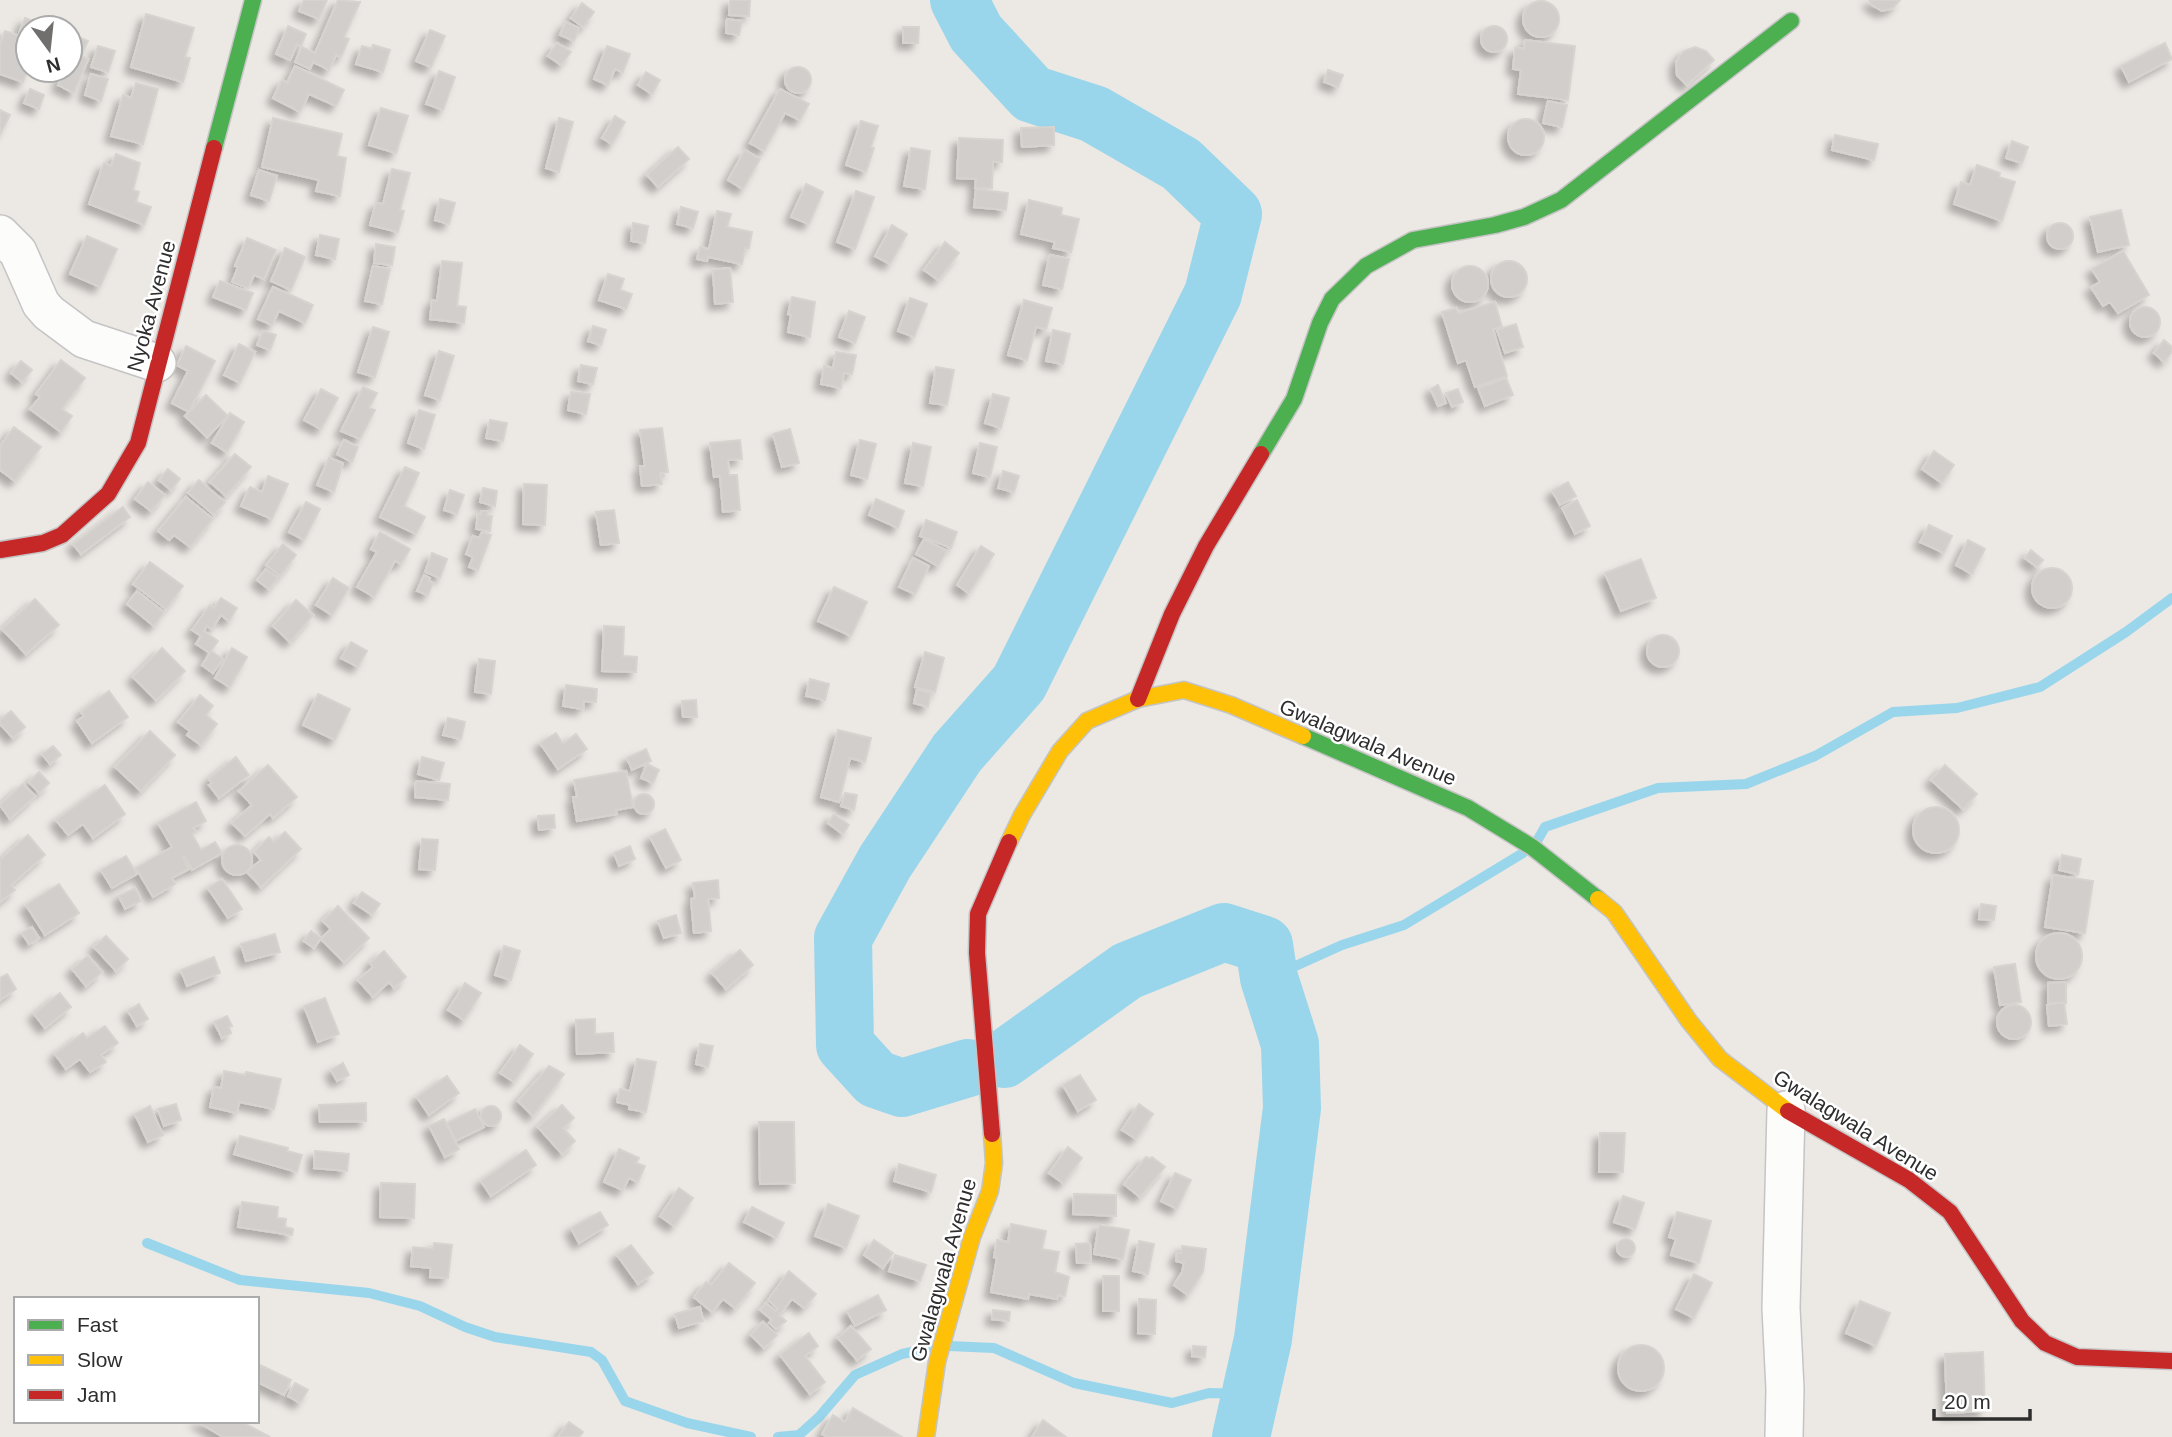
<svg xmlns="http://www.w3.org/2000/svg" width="2172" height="1437" font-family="Arial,sans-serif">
<defs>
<filter id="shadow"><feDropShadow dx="-6" dy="6" stdDeviation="3.5" flood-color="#0004"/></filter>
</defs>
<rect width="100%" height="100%" fill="#ece8e4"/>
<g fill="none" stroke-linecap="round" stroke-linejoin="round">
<!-- stream -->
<path stroke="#99d6ec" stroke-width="10" d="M1537,841L1545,827L1658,788L1746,784L1815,756L1893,712L1957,708L2040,687L2126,632L2172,598
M1269,978L1342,945L1404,925L1523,853
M147,1243L240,1280L369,1293L420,1306L465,1327L495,1337L591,1352L602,1360L625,1401L687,1423L751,1437
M949,1346L994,1348L1074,1383L1172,1403L1209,1393L1251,1394
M778,1437L799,1435L819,1417L855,1375L902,1354L931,1348"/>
<!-- river -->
<path stroke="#99d6ec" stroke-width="58" d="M959,0L976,33L1032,94L1094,114L1181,164L1233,214L1213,294L1019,683L957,753L885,862L843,938L845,1045L876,1079L902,1088L968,1068
M1004,1059L1127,971L1224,932L1264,945L1269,978L1290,1044L1292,1108L1263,1339L1241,1437"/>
</g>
<!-- building -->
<path fill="#d1cecb" stroke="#d7d4d0" stroke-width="2" filter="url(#shadow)" d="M304,0H327L319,19L299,11Z
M338,0L360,2L344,37L349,39L341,57L336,55L329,70L313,62L310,69L295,62L302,47L315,53Z
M730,0H750L749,16L729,15Z
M1900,0L1893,8L1882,11L1872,5L1869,0Z
M1523 19a18 18 0 1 1 36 0a18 18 0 1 1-36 0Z
M582,3L594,12L583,27L571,18Z
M146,14L194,28L185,57L190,58L183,82L131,67Z
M25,18L51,28H28V37L19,34Z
M727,19L742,21L739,35L726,33Z
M566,22L579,28L574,41L560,35Z
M1481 39a13 13 0 1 1 26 0a13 13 0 1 1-26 0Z
M288,26L306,34L301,46L297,44L290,60L276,54Z
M903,27H919L918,43H903Z
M430,30L445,36L431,67L416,61Z
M5,31L28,39V69L23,82L0,74V44Z
M71,34L88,41L81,56L88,59L74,93L58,85L65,70H70L72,53L70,52Z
M1525,40L1575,46L1568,100L1518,94L1521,70L1513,69L1515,48L1524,49Z
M557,43L571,52L561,65L548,56Z
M2165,43L2172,59L2129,82L2121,66Z
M373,45L390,50L383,72L356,64L362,46L372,49Z
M98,46L115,51L108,72L91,67Z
M607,46L630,54L623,72L615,69L608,85L594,79Z
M1695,47L1706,51L1714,60L1687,85L1677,75L1676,62L1684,51Z
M295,66L344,90L336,106L309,94L300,112L273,98L282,80L287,83Z
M785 80a13 13 0 1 1 26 0a13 13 0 1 1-26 0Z
M1328,70L1343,75L1338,87L1324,82Z
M439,71L455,77L443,110L426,104Z
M646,72L660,80L652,94L638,85Z
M91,74L108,79L101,101L85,95Z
M136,83L158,89L143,144L111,136L123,95L131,98Z
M30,89L44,95L39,109L24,103Z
M780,89L809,104L800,120L785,113L764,151L750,143Z
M1548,101L1567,105L1562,127L1543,123Z
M381,108L408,116L396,153L369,145Z
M0,110L10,115L0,135Z
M615,116L625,122L612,144L602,138Z
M273,118L342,134L337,156L346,158L340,196L316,191L319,180L262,167Z
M559,118L573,122L559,172L546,168Z
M1508 137a18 18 0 1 1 36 0a18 18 0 1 1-36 0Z
M861,121L878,126L871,147L874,148L866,172L846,165Z
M1054,127V145L1022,147L1021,128Z
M1835,135L1878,144L1874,160L1832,150Z
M959,138L1003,140L1002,162H993L992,188H975L976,179L957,178Z
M2012,141L2028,147L2022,163L2006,158Z
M678,147L689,159L658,187L647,175Z
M911,148L930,151L925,189L904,186Z
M745,150L760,159L743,189L728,180Z
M116,154L140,163L133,190L139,192L136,202L151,207L144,225L89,204L104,163L111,166Z
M1977,165L2000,173L1999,177L2015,182L2002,221L1954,204L1961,182L1970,185Z
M392,169L410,173L400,210L404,211L398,232L370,225L376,203L383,204Z
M259,170L277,176L269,201L251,195Z
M806,184L823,192L809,224L791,217Z
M976,189L1008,193L1006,210L974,207Z
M856,191L874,197L855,249L837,242Z
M440,199L455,203L449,224L435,220Z
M1029,200L1062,208L1061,215L1079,219L1071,252L1053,248L1055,242L1021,234Z
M681,207L698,212L693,228L677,224Z
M2121,210L2129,245L2098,252L2090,217Z
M717,211L731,214L727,227L752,232L749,248H745L742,264L708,257L707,261L697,259L700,247L709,249Z
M633,223L648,226L645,243L631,241Z
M2047 236a13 13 0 1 1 26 0a13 13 0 1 1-26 0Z
M892,225L907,234L890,264L875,256Z
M320,235L339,239L335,259L316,255Z
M87,236L117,249L100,287L70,274Z
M247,238L276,250L264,279L254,275L248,288L232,282L238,267L235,266Z
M945,242L959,253L938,280L924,270Z
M376,244L395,247L392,265L374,263Z
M285,248L305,257L291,290L271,281Z
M2123,251L2149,295L2118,313L2110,302L2103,306L2091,287L2100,282L2092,269Z
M1050,255L1069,259L1062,289L1043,285Z
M442,261L462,263L457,306L466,307L464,323L430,319L432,300L437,301Z
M1491 279a18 18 0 1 1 36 0a18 18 0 1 1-36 0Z
M373,266L390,269L382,304L365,301Z
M1452 284a18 18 0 1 1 36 0a18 18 0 1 1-36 0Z
M730,268L733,302L715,304L713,270Z
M608,274L624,279L620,290L632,294L626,309L599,300Z
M220,281L253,293L246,310L213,297Z
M273,287L313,305L305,323L279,311L272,325L258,319Z
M792,297L815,302L810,337L788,332L791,315L788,314Z
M910,298L927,304L914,337L898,331Z
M1024,300L1052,308L1046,329L1036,327L1027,360L1008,355Z
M1495,302L1502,327L1493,329L1507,376L1475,387L1466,360L1458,363L1442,312L1456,308L1458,313Z
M2130 322a15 15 0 1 1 30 0a15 15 0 1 1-30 0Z
M849,311L865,317L855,343L839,337Z
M1516,324L1523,347L1505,353L1497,330Z
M593,326L606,330L601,345L588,341Z
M373,327L389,332L375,377L358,372Z
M1053,330L1070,334L1063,364L1046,361Z
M263,331L276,335L270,350L257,345Z
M2164,340L2172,347V352L2164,362L2154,353Z
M239,344L255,352L240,383L224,375Z
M186,346L215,361L189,412L172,403L188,371L177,365Z
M439,351L454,356L440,400L425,395Z
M836,352L856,355L852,374L844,373L841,388L821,384L824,366L833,368Z
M61,360L85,378L62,409L72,416L61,432L30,409L40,397L36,394Z
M21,361L32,370L22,382L11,373Z
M581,365L597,368L593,384L578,381Z
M936,367L954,370L947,405L930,403Z
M1506,378L1513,395L1485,406L1478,388Z
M1438,385L1446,403L1438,406L1431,389Z
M363,387L377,393L369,408L375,410L360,439L341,431Z
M321,389L338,398L321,429L304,420Z
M1458,389L1463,402L1452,407L1446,393Z
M571,392L590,394L586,414L568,410Z
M993,394L1009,398L1001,428L985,423Z
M206,395L228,416L207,437L185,416Z
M419,410L435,415L424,449L408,443Z
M230,413L244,422L227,452L212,443Z
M490,420L507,423L503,441L486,438Z
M14,427L41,447L15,481L0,470V446Z
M662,428L668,472L660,473L662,484L642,486L640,466H645L640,430Z
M790,429L799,463L782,467L773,434Z
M344,440L358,447L352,462L337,454Z
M740,440L742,459L728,460L729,475H737L740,510L723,512L720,476L714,477L710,443Z
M860,440L876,444L867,479L851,475Z
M913,443L931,447L923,486L905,483Z
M980,443L997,447L990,477L973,473Z
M1934,451L1954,465L1942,483L1922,469Z
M235,454L251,467L226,496L210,482Z
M329,458L343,463L334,492L317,485Z
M405,467L419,473L404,506L425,517L416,534L380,517Z
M168,469L180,479L171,490L159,480Z
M1003,471L1019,476L1014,492L998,488Z
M268,476L288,484L272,519L241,506L250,487L262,492Z
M199,480L225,502L214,515L188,493Z
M148,482L165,495L151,511L135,499Z
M1568,482L1576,496L1560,505L1552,491Z
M524,484L547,485L545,525L523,524Z
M483,488L497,491L495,506L480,502Z
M450,490L464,495L457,514L444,510Z
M186,497L213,519L190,547L174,535L169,540L158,531Z
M876,499L904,511L898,528L869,515Z
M1577,500L1590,526L1575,534L1562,508Z
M306,502L320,509L304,540L289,532Z
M123,507L130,517L81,554L73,544Z
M614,510L619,543L601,545L596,512Z
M481,511H488L487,515L492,516L490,531L476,529L478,514H481Z
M926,520L957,532L951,548L920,536Z
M1929,525L1952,536L1944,553L1920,542Z
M380,532L410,549L401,564L395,561L374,597L357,587L377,552L371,549Z
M482,532L491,535L478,570L469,567L473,557L466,554L473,536L479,538Z
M924,539L947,551L938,566L916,554Z
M1968,540L1985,549L1972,574L1956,565Z
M283,544L296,555L280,576L266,565Z
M981,546L994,554L969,593L957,585Z
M2031,550L2043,560L2037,567L2025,558Z
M432,553L447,559L440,578L425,572Z
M913,558L929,566L915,594L899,587Z
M1641,559L1656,598L1621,611L1605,573Z
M150,562L183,586L166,609L133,584Z
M2032 588a20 20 0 1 1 40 0a20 20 0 1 1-40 0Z
M266,569L278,578L269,589L257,580Z
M424,575L430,578L429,581L433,583L428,595L417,591Z
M333,578L349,588L332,615L316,605Z
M834,587L867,602L851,636L818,621Z
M137,591L164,612L154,626L127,604Z
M221,598L237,608L229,621L221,615L212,629L207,626L204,631L218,641L211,651L223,659L213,673L202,665L210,653L196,644L201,636L192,630L210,605L214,608Z
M35,599L59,625L26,654L2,629Z
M296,600L313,615L290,642L273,626Z
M604,626L624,627L623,656L637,657L636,672L602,671Z
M1647 651a16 16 0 1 1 32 0a16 16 0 1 1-32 0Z
M351,642L367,651L358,667L341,658Z
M162,648L185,671L156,700L133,677Z
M232,648L247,657L230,687L215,678Z
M925,652L944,658L935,692L915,687Z
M479,659L495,661L491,694L475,692Z
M810,679L829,684L825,700L806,696Z
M566,685L597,689L596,702L584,701L583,709L563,706Z
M917,689L931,693L928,707L914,703Z
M109,691L128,717L92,743L77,721L84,716L81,712Z
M318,694L350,709L335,740L303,725Z
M200,695L213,706L206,715L217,724L201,745L187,735L190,731L178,722Z
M696,700L697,717H683L682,701Z
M11,711L25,727L13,738L0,724V720Z
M448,718L465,722L461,739L443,735Z
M838,730L871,738L865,762L850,758L839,802L821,797Z
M150,731L175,755L141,791L115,767Z
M556,733L563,744L576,734L587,749L558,769L540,743Z
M53,746L61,755L50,764L42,754Z
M646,749L651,761L632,770L627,758Z
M236,757L249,775L219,798L209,785L212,783L209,779Z
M422,757L444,763L439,780L418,774Z
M647,764L659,770L653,783L641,778Z
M268,765L297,797L273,818L270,814L245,836L232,823L252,805L239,791Z
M1945,765L1977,794L1963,809L1931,780Z
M626,771L633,807L616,810L617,814L577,821L573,797H577L574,780Z
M39,772L49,783L39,793L29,782Z
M416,781L450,784L448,800L415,797Z
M23,784L35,796L10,819L0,805Z
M105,785L125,814L93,838L83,824L68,835L56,820Z
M845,793L857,795L854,810L841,806Z
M634 804a10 10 0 1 1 20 0a10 10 0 1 1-20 0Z
M196,802L206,821L193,828L196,832L192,834L201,850L215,842L222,853L192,870L185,857L183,858L189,869L172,878L175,884L153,897L136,868L172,847L158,823Z
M1913 830a23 23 0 1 1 46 0a23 23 0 1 1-46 0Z
M834,814L849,825L843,834L828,823Z
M554,815L555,828L539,830L538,816Z
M665,829L681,860L666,868L650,837Z
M285,832L301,849L261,887L247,872L261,860L254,852L269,837L274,842Z
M28,835L45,855L11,885L15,890L0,902V856L2,858Z
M422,839L438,840L435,870L419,869Z
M222 860a15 15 0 1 1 30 0a15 15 0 1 1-30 0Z
M630,846L635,859L619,866L614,853Z
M2062,855L2081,859L2078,874L2059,870Z
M126,856L137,874L112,888L101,870Z
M2053,875L2093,881L2085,933L2045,927Z
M222,879L242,909L228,918L208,888Z
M718,880L719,898L708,899L711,931L694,933L691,899L695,898L693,883Z
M59,884L79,913L45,935L26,905Z
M135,888L141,901L125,909L119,896Z
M362,892L380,904L372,915L354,903Z
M1981,904L1996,906L1994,920L1979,919Z
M338,906L369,938L344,962L321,939L331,929L323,921Z
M676,915L681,933L664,938L658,921Z
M32,927L39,938L29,944L22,933Z
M311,931L321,938L314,948L304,941Z
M2036 956a23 23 0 1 1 46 0a23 23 0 1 1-46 0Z
M275,934L280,952L246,961L241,944Z
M106,936L128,959L116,971L94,947Z
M504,946L520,951L511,980L495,975Z
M740,950L753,965L726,989L712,973Z
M384,951L406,977L394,988L389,982L373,997L358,980L373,967L370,963Z
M88,956L102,972L86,986L72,969Z
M214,957L220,973L187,986L181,970Z
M2015,964L2021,1002L2000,1005L1994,967Z
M7,974L16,989L0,1000V978Z
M2066,982V1003H2048V983Z
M465,983L481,993L464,1020L448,1010Z
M60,993L71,1007L45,1028L34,1014Z
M325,998L339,1034L318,1042L304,1006Z
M2064,1002L2067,1024L2049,1026L2047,1005Z
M139,1004L148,1019L137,1026L128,1011Z
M1997 1022a17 17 0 1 1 34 0a17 17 0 1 1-34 0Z
M227,1016L232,1026L229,1027L231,1033L222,1038L214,1022Z
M595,1019V1034L613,1033L614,1052L577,1054L576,1020Z
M105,1026L118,1043L101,1055L106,1062L90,1072L80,1059L66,1069L55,1054L83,1033L87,1038Z
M700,1044L713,1046L708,1067L696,1064Z
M520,1045L533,1054L514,1082L500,1073Z
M637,1059L656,1062L646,1112L629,1109L630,1105L617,1102L620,1089L630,1091Z
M343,1063L349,1075L337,1081L331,1070Z
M549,1066L564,1074L533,1116L518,1101Z
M224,1071L245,1075L246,1072L281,1079L274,1109L239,1102L237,1113L210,1107L214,1087L221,1088Z
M1080,1075L1096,1100L1078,1111L1063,1085Z
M447,1076L459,1093L429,1115L417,1097Z
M366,1103V1121L320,1122L319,1105Z
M176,1104L181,1120L164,1126L158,1109Z
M1139,1104L1153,1114L1136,1139L1122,1130Z
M562,1105L574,1118L563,1128L575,1141L562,1154L538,1127Z
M481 1116a10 10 0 1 1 20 0a10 10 0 1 1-20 0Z
M150,1106L163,1135L148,1142L135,1114Z
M475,1109L484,1127L456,1141L447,1123Z
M444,1119L459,1149L445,1157L429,1126Z
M759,1122H794L795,1183L760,1184Z
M1600,1133H1625L1623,1172H1599Z
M240,1136L288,1148L287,1151L302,1155L297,1172L234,1154Z
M1068,1147L1082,1158L1063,1183L1049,1173Z
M619,1149L639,1158L636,1163L645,1166L638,1182L629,1178L623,1190L604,1182Z
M526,1150L536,1165L491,1196L481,1181Z
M315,1151L349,1154L347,1171L314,1168Z
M1146,1157L1150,1159L1152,1157L1165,1167L1140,1197L1124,1184Z
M899,1164L936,1175L931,1192L894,1181Z
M1175,1173L1191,1180L1177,1209L1161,1201Z
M381,1183L415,1184L414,1218L380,1217Z
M679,1188L693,1198L674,1226L660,1216Z
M1074,1194L1116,1195V1216L1073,1214Z
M1623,1196L1644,1203L1635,1229L1614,1222Z
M242,1202L278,1207L277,1218L286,1219L285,1227L293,1229L292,1235L238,1227Z
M828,1204L859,1216L846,1248L815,1236Z
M752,1207L784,1223L776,1238L744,1222Z
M600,1212L608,1225L579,1243L571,1228Z
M1677,1212L1711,1221L1699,1263L1671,1255L1676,1239L1669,1237Z
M1011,1224L1046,1231L1042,1249L1059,1252L1055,1272L1069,1277L1065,1296L1058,1295L1057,1299L1029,1294L1028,1299L991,1292L997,1258L994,1257L997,1240L1008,1242Z
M1099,1225L1129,1230L1123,1259L1094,1254Z
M1617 1248a9 9 0 1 1 18 0a9 9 0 1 1-18 0Z
M874,1240L893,1253L883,1268L864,1255Z
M1139,1241L1154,1244L1148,1274L1133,1271Z
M434,1243L452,1245L448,1278L430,1277L431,1268L411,1266L413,1247L433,1249Z
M1090,1243L1091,1262L1077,1263L1076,1244Z
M631,1245L653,1273L638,1284L617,1255Z
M1182,1246L1206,1249L1203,1272L1188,1295L1174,1285L1182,1272L1184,1263L1176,1261L1177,1253H1181Z
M895,1255L926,1265L920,1281L889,1271Z
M729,1263L755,1283L735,1308L723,1299L712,1312L694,1297L706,1282L711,1285Z
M789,1271L816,1294L804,1308L792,1299L779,1315L786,1321L776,1329L769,1323L772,1320L760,1310L766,1303L776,1311L778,1309L768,1300Z
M1694,1274L1712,1283L1694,1318L1676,1309Z
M1103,1276H1119V1311H1103Z
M878,1295L886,1310L855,1326L847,1311Z
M1139,1299L1156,1300L1155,1334L1138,1333Z
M1860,1301L1890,1313L1876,1346L1846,1333Z
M700,1307L703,1321L679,1328L675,1314Z
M993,1310L1010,1312L1009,1321L992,1319Z
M763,1322L777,1335L764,1348L751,1335Z
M851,1326L871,1349L857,1360L838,1338Z
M809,1333L818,1346L805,1356L825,1382L810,1394L780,1355Z
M1618 1368a23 23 0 1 1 46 0a23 23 0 1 1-46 0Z
M1193,1346L1206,1347L1205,1357L1192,1356Z
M1983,1352L1985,1411L1947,1413L1945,1354Z
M260,1365L291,1380L284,1395L257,1382Z
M295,1383L308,1390L300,1403L288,1396Z
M853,1408L902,1437H827L822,1434L833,1415L845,1422Z
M1043,1420L1066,1437H1032Z
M197,1421H228L232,1423L240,1421L270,1437H223Z
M569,1422L583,1432L579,1437H558Z"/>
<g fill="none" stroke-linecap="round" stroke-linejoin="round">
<!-- street casing -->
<g stroke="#c5c4c5" stroke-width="40">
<path id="street" d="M0,234L18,252L41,304L49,313L84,339L157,363
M1784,1437L1785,1389L1781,1308L1786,1110"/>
</g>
<!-- fast casing -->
<g stroke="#c5c4c5" stroke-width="19">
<path id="fast" d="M214,148L253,0
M1261,454L1294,399L1320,323L1332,299L1366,266L1413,240L1495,225L1524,217L1561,200L1791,21
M1303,736L1468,808L1532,847L1598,899"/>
</g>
<!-- slow casing -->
<g stroke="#c5c4c5" stroke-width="19">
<path id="slow" d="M1009,842L1022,815L1060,751L1087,721L1138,699L1184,690L1231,705L1303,736
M1598,899L1614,912L1689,1021L1720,1059L1788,1111
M926,1437L937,1362L972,1237L990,1191L994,1163L992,1134"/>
</g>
<!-- jam casing -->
<g stroke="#c5c4c5" stroke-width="19">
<path id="jam" d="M0,550L43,543L62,535L108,494L138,443L214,148
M1138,699L1172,614L1206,546L1261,454
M1788,1111L1909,1180L1950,1212L2022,1321L2045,1343L2077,1357L2172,1361
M992,1134L977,953L978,914L1009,842"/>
</g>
<!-- street -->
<use href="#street" stroke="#fcfcfb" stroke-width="37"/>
<!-- fast -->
<use href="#fast" stroke="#4caf50" stroke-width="16"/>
<!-- slow -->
<use href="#slow" stroke="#ffc107" stroke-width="16"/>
<!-- jam -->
<use href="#jam" stroke="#c62828" stroke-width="16"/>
</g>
<g text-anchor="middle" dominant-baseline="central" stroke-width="5" stroke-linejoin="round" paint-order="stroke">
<!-- street labels -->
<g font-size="21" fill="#2e2e2e" stroke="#fff">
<text transform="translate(151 306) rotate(-75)">Nyoka Avenue</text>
<text transform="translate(1368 742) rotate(23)">Gwalagwala Avenue</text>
<text transform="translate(1856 1125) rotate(32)">Gwalagwala Avenue</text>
<text transform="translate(943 1270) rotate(-74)">Gwalagwala Avenue</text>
</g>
</g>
<!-- legend -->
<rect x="14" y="1297" width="245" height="126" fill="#ffffff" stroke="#ababab" stroke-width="2"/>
<rect x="28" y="1320" width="35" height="10" fill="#4caf50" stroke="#ababab" stroke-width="2"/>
<text x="77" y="1332" font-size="21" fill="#2e2e2e">Fast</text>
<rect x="28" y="1355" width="35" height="10" fill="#ffc107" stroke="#ababab" stroke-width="2"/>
<text x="77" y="1367" font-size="21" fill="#2e2e2e">Slow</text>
<rect x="28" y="1390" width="35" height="10" fill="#c62828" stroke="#ababab" stroke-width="2"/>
<text x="77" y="1402" font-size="21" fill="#2e2e2e">Jam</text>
<!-- north arrow -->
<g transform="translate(49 49) rotate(165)"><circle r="33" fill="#ffffff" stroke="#ababab" stroke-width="2"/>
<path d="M0-5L12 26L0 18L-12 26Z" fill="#706f6e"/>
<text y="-10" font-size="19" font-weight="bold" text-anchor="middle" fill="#2e2e2e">N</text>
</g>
<!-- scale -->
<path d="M1934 1409v10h96v-10" fill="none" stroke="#2e2e2e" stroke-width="3.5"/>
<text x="1944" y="1409" font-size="21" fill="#2e2e2e" stroke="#ffffff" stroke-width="5" paint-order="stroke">20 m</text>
</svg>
